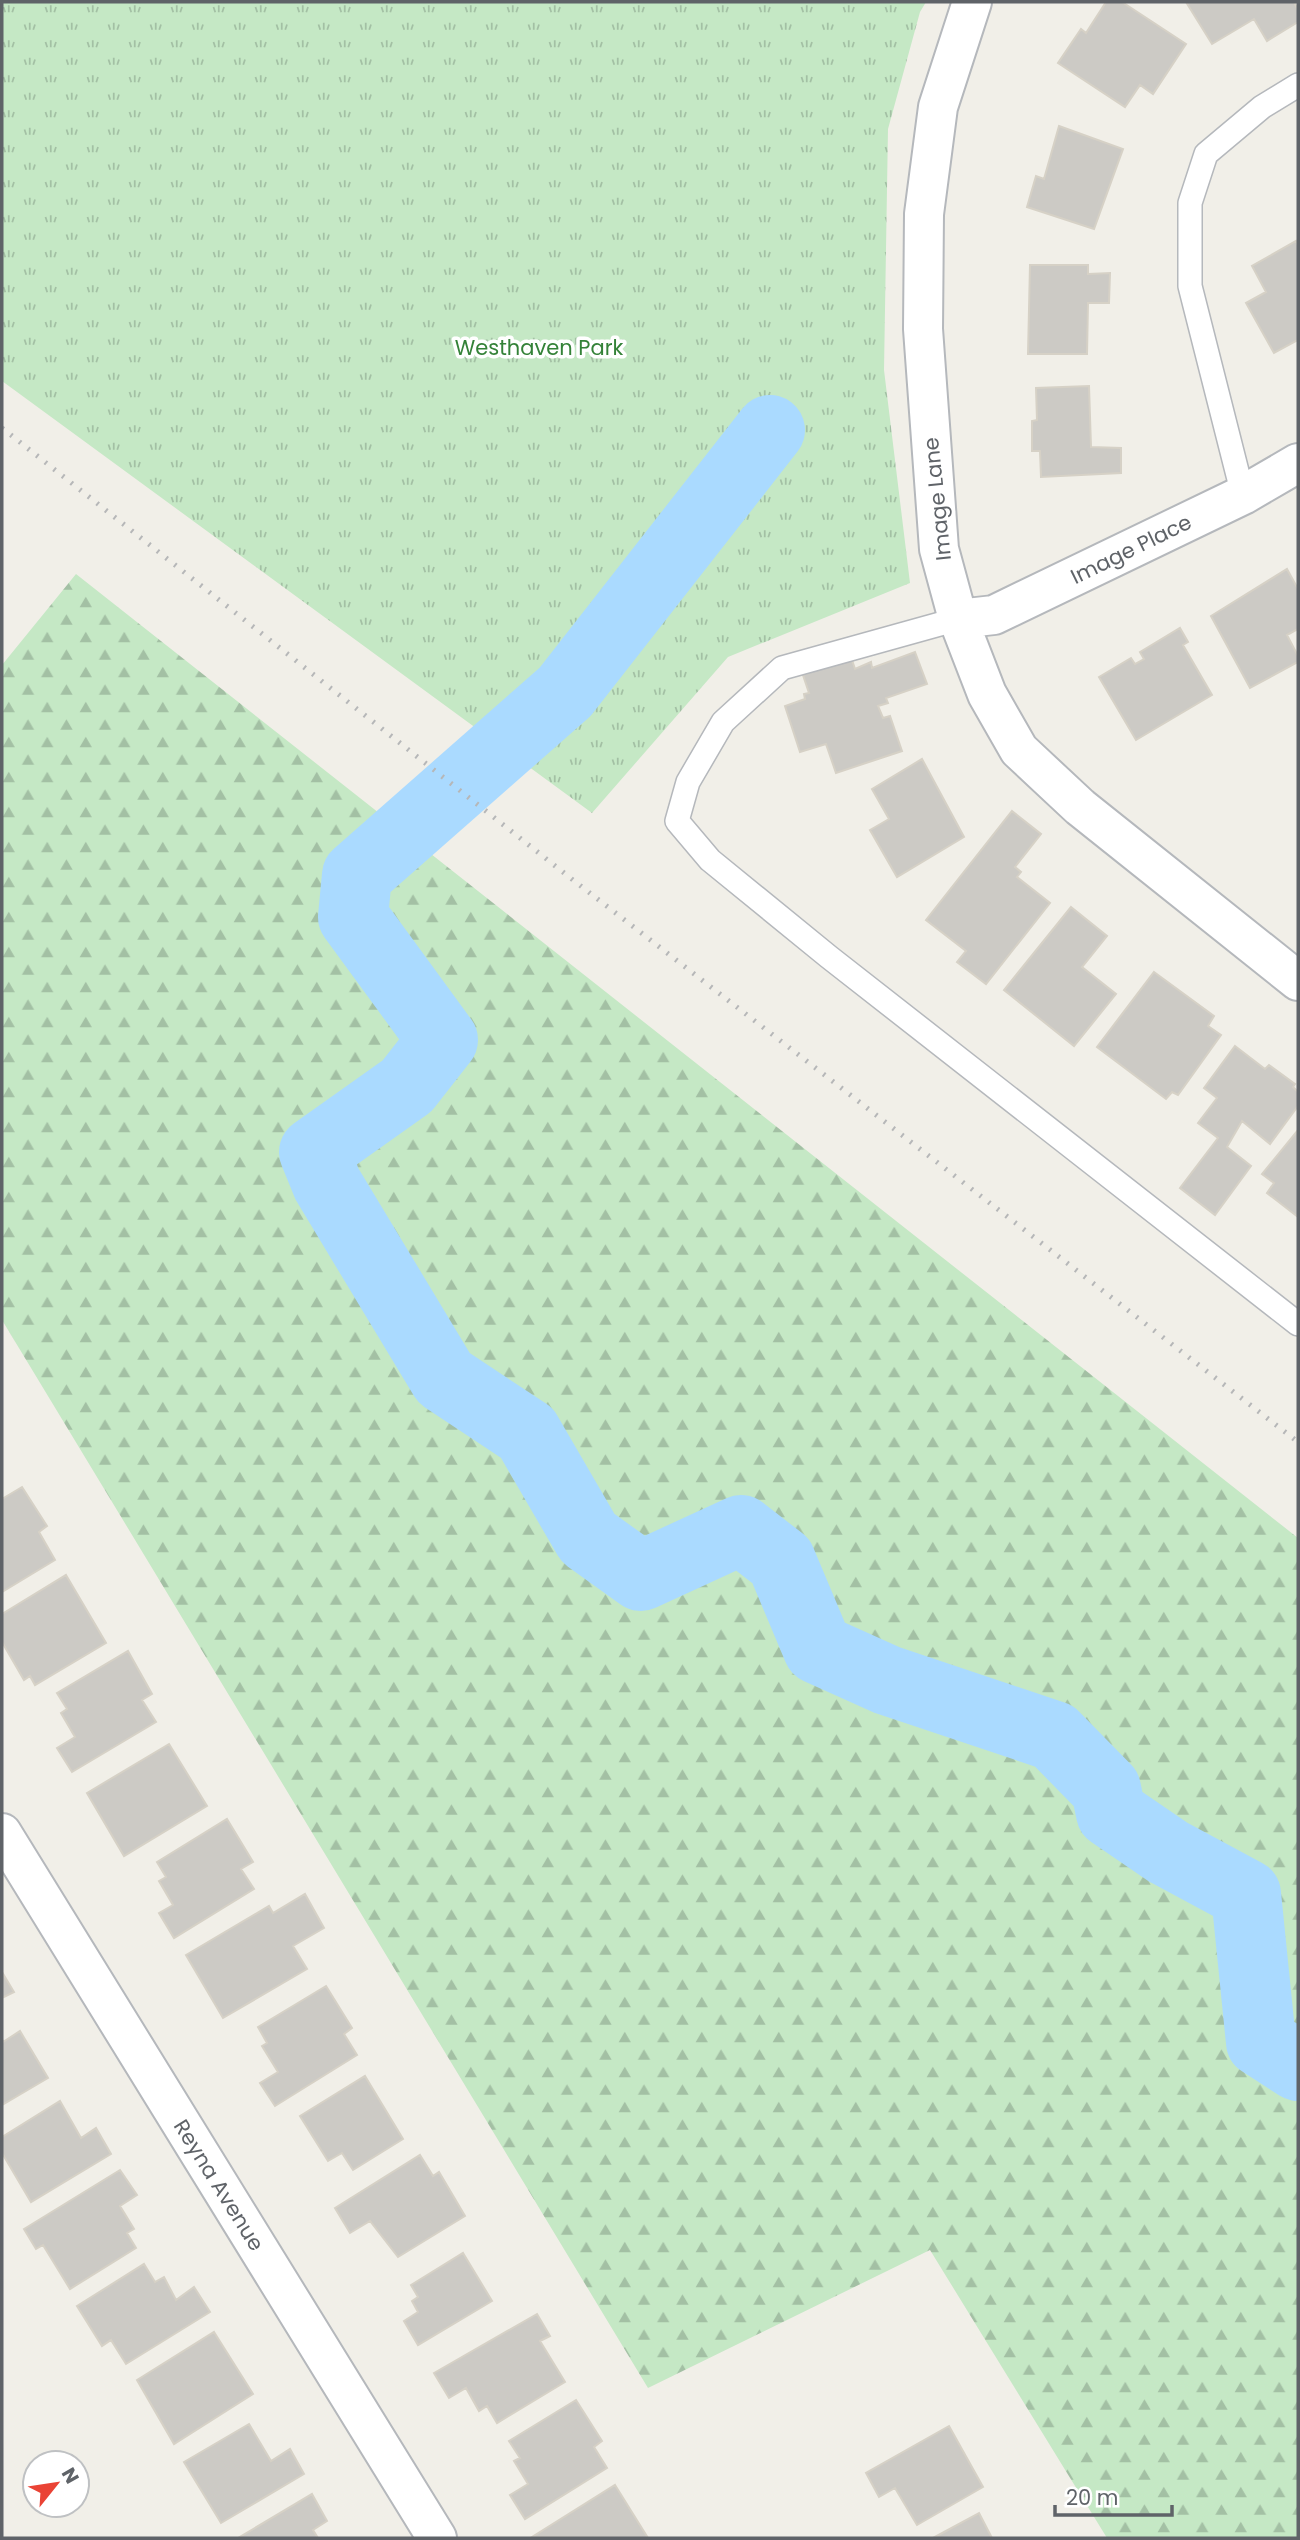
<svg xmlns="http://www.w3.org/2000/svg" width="1300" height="2540" font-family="Poppins,sans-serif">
<defs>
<pattern id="forest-firs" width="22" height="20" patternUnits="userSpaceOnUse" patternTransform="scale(1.75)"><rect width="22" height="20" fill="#c5e8c5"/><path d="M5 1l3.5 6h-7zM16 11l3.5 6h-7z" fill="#a3c0a4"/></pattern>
<pattern id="park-tufts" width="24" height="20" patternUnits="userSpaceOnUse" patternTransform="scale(1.75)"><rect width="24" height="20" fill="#c5e8c5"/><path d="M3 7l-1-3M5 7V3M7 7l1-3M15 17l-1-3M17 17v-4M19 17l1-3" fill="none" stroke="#a3c0a4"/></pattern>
</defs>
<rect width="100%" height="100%" fill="#f1efe8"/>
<!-- forest -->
<path fill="url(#forest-firs)" d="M76,574L1298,1538V2538H1107L930,2250L648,2388L2,1320V665Z"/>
<!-- park -->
<path fill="url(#park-tufts)" d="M2,2H926L920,12L888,129L884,370L910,583L728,657L592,813L2,381Z"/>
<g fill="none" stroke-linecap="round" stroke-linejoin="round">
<!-- river -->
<path stroke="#aadaff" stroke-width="70" d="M770,430L565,692L357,875L353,917L443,1040L407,1086L314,1152L327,1184L444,1378L527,1433L588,1538L641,1576L741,1530L781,1561L818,1649L887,1680L1054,1736L1106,1789L1111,1813L1168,1852L1246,1894L1261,2042L1298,2066"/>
</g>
<!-- building -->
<path fill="#cccac5" stroke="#d6d1c6" stroke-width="2" d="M1106,2H1122L1186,44L1153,94L1140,85L1125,107L1058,63L1081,29L1086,33Z
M1186,2H1294L1298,10V22L1267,41L1254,19L1212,44Z
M1059,126L1123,149L1094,229L1027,207L1036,176L1044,179Z
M1296,241L1298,245V340L1274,353L1246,303L1266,292L1252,266Z
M1030,265H1088V274L1110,273L1109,303H1088L1087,354H1028Z
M1089,386L1091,447L1121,448V473L1041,477L1040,451H1032V421L1037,420L1036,388Z
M1287,569L1298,589V629L1287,635L1298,656V662L1250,688L1211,616Z
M1180,628L1188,642L1183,645L1212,695L1136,740L1099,677L1131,658L1135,664L1144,659L1140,652Z
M915,652L927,684L886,698L888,703L878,706L883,718L890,716L902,751L836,773L826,744L800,752L785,706L805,699L804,694L809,693L803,675L851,657L855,669L871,662L872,668Z
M922,759L964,837L897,877L870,830L889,819L872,789Z
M1012,811L1041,834L1015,867L1021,872L1017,877L1050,903L986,984L957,962L966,951L926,920Z
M1071,907L1107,936L1082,967L1116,994L1074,1046L1004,990Z
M1154,972L1214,1016L1208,1026L1221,1035L1178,1095L1172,1092L1166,1099L1097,1047Z
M1235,1046L1265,1069L1269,1065L1295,1084L1293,1087L1298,1092V1106L1270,1144L1242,1121L1227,1147L1251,1166L1215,1215L1180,1188L1218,1138L1198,1123L1217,1098L1204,1088Z
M1298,1130V1217L1267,1193L1274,1183L1262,1174Z
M22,1487L47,1526L39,1532L55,1560L2,1592V1499Z
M66,1575L106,1643L35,1685L30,1676L24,1680L2,1642V1614Z
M128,1651L152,1694L142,1700L156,1722L72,1772L57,1748L75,1737L61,1713L67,1709L57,1693Z
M169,1744L207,1806L124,1856L87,1793Z
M227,1819L253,1862L241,1869L254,1889L174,1938L159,1913L173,1905L159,1881L166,1877L157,1862Z
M305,1894L324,1928L293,1946L307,1969L223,2018L186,1955L269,1906L273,1913Z
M2,1972L14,1992L2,1998Z
M326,1986L352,2028L344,2034L357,2055L275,2106L260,2083L278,2072L262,2046L267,2043L258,2027Z
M20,2031L48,2078L2,2105V2039L3,2042Z
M365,2076L403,2139L353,2170L342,2153L328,2161L300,2116Z
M60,2101L81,2138L96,2128L111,2154L31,2202L2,2153V2137Z
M420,2155L433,2176L439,2172L465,2216L398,2257L370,2221L350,2233L335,2208Z
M120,2170L137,2195L120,2206L134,2229L127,2233L136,2248L70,2289L43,2245L36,2249L24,2229Z
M463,2253L492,2301L418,2345L404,2321L418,2312L412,2301L418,2297L411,2285Z
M144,2264L155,2282L164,2277L176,2300L194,2287L210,2312L126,2364L111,2340L102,2346L77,2306Z
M537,2314L550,2336L540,2341L565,2382L497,2423L487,2406L479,2411L466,2388L449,2398L434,2373Z
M214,2332L253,2394L174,2444L137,2380Z
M576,2400L602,2441L594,2447L607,2468L525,2519L510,2495L528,2484L514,2461L520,2458L509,2441Z
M249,2424L271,2461L290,2449L304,2474L221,2523L184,2462Z
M949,2426L983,2487L917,2525L895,2488L879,2497L866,2473Z
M615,2485L648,2538L532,2537Z
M312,2494L327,2521L313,2530L318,2538H238Z
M979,2513L992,2538H933Z"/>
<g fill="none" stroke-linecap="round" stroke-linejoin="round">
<!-- lane casing -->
<g stroke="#b5b8bc" stroke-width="26">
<path id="lane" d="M1243,495L1190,286V203L1206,154L1262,107L1298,85
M958,619L782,668L723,722L688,782L677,821L710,860L829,957L1298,1324"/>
</g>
<!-- street casing -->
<g stroke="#b5b8bc" stroke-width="42">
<path id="street" d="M972,2L938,107L924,214L923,329L939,549L958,619L987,694L1019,750L1080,807L1298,981
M958,619L994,615L1243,495L1298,463
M2,1833L437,2538"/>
</g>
<!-- lane -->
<use href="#lane" stroke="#fff" stroke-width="23"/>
<!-- street -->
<use href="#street" stroke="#fff" stroke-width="38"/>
<!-- rail -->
<path stroke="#b6b7b8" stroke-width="5" stroke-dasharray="2 9" stroke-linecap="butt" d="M2,428L573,880L1298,1442"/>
</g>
<g text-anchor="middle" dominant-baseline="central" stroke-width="7" stroke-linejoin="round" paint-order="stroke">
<!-- park labels -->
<g font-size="21" fill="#348238" stroke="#fff">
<text x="539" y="347">Westhaven Park</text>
</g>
<!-- street labels -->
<g font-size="21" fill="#5f6368" stroke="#fff">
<text transform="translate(937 499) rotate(-96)">Image Lane</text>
<text transform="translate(1131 549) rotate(-26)">Image Place</text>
<text transform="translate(219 2185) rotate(58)">Reyna Avenue</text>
</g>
</g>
<!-- border -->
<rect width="1300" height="2540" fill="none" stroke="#5f6368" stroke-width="7"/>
<!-- north arrow -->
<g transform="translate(56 2484) rotate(60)"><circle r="33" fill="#ffffff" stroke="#bfc1c3" stroke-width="2"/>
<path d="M0-5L12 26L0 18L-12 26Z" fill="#ea4335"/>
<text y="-10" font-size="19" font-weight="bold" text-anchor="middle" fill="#5f6368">N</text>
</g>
<!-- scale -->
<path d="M1055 2505v10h117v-10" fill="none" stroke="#5f6368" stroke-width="3.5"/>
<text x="1066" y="2505" font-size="21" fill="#5f6368" stroke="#ffffff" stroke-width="5" paint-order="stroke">20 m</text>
</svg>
